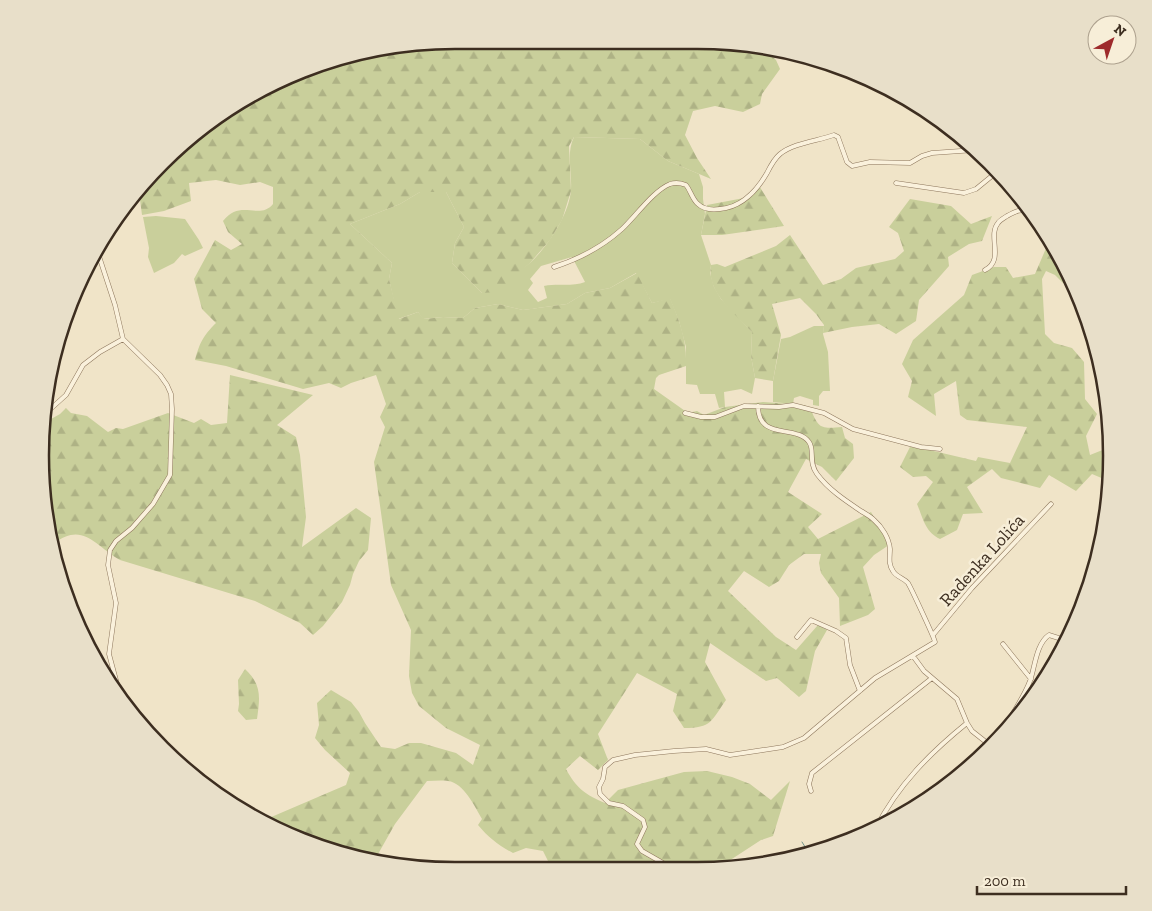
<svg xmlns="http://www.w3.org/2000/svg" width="1152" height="911" font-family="'Zilla Slab',serif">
<defs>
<pattern id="forest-firs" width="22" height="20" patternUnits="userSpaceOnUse" patternTransform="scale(1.25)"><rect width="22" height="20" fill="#c9cf9b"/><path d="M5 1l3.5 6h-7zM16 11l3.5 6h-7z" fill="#aeb285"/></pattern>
</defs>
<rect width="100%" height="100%" fill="#f0e4c8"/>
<!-- green -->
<path fill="#c9cf9b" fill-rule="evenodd" d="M574,137L640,139L668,161L699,174L703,187V199L705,214L701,235L711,265L710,273L714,287L721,299L752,332L751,356L755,378L752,394L741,389L724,392L725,407L719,408L715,394H700L697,385L686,384V347L679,321L670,299L652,303L636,273L610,288L585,293L567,304L523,310L498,304L475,308L463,318L443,317L423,319L418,312L398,319L389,279L392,263L350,224L400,204L420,192H446L464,227L455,243L452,263L482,293C498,283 517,274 531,262C548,246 570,213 571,189C572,171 566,153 574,137ZM572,257L585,282C573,287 557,283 544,286L547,298L538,302L528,290L533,283L530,279L541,266Z
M156,216L185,219L199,240L203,248L185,256L182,254L174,263L154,273L148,257L149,248L143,217Z
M814,326H824L823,334L828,352L830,391H823L819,396V406L813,405V400L800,396L794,398L793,404L773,402V381L781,339L790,337Z"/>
<!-- forest -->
<path fill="url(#forest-firs)" d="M456,40L723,41L740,44L745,53L770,54L776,60L780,69L762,94L760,104L743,112L715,106L693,111L685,135L697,158L711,179L668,161L640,139L574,137L569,146L571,191L562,220L550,240L530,263L497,292L482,293L452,263L455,243L464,227L446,192H420L400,204L350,224L392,263L389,279L399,319L418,312L424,319L443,317L463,318L475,308L498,304L523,310L567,304L585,293L610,288L637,273L652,303L670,298C680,322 687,340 686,366L659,375L656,378L654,389L688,413L697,411L704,415L725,407L763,402L804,405L810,408C819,428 819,429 842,427L845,438L853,444L854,458L836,481L822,467L806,459L788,492L822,514L808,527L818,539L871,512L889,545L874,555L863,567L875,609L868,615L840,626L839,598L821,573L819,563L821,554H804L789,565L779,581L769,587L744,571L728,591L776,637L796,650L818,625L827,630L815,651L806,691L799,697L777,678L766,681L710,643L705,662L726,700C711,721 712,728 684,728L673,711L677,694L637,673L598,734L608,760L598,770L580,756L566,769C576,788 586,795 605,803L618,790L684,772L707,771L732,777L750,784L771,800L790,781L773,836L761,840L715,870L553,871L543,851L526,848L513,853C499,846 488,837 478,825L482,819C475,807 464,783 448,781C441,780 434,781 427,781L395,824L373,863L297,839L262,821L346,785L350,773L325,750L315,738L319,725L317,703L331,690L351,702L359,712L365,723L381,747L395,749L409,743H421L456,753L473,765L480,745L446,728L419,706L412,693L409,676L411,630L391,585L374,462L385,427L380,417L386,404L376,375L351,383L341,388L329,383L303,389L226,366L195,360C200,342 203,336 216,323L202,309L194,279L215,240L231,250L242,244L228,232L223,221C241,198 259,221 273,204V187L260,182L240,185L216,180L189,183L191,201L164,211L142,215L139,192L161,162L238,103L251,99L255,93L348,54Z
M758,184L784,226L722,235H701L707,205L744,198Z
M910,199L951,206L971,224L992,216L982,241L969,244L948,257L949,266L919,300L916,321L896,334L879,324L852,327L823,333L824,325L816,314L800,298L772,304L781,335L773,381L755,378L751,356L752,332C736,314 706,293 711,265L717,264L725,267L776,246L790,235L823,285L841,279L856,268L895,259L904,251L898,233L889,227Z
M1050,239L1056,248L1072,282L1063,283L1055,275L1046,271L1042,279L1045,334L1054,343L1072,348L1084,362L1085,399L1097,414L1086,436L1090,455L1110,447L1111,482L1092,474L1076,491L1049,475L1040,488L1001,478L992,469L967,487L983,513L963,514L957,530L940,539C925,532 923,518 917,504L933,482L926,476L913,477L900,467L910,447L921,448L976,461L978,457L1010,463L1027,427L967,420L960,415L956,381L934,394L936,416L908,397L912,381L902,364L913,340L964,295L972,275L994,267H1006L1013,278L1035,274Z
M230,375L313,395L277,425L296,437L300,455L306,517L302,547L356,508L371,518L368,550L359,561L353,574L350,585L342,602L323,626L313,635L300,623L255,601L120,560C94,545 83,521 53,544L52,543L40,456L44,423L60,414L66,408L71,413L87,416L108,432L116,428L123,429L168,413L194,423L201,419L211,425L227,423Z
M245,669C262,685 260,697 257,719L246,720L238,711L239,704L238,680Z
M518,862L521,871H490L503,864Z"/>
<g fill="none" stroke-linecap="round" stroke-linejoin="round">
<!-- stream -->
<path stroke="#6f938a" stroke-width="1" d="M802,842L809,853"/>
<!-- street casing -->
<g stroke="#8d765c" stroke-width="5">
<path id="street" d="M896,183L964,193L976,189L998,171
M96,247L115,305L123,339L160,375L167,385L171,394L172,409L170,475L153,504L132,528L116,541L110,550L108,565L116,603L109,654L120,695
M554,267C579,259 602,247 622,229C636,216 653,191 670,184C676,182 681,183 686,185C691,191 692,199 698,204C704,210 712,210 720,209C742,207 756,192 767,173C770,167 774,159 780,154C794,143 817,141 834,135L838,137L847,162L852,166L870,162L910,163L922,156L932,153L975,150
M985,270C1005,260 987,236 998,223C1000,220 1004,218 1007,216C1016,211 1020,209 1030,211
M46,413L66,395L83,365L100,352L123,339
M685,413L701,417H715L744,406L779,407L793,405L824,413L853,429L921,447L940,449
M1109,413V422
M933,635L972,588L1051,504
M797,637L811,620L836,631L846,638L850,665L860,691
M1003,644L1031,679
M913,656L924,671L957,699L967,723L972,731L991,746
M998,739C1008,719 1022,702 1030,681C1035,667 1036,644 1049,635L1068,641
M811,791L809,784L812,773L932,678
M876,828C898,785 930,753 967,723
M663,870V863L642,851L637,844L645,827L643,820L623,806L609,803L600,794L599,787L603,779L605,767L613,760L635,755L674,751L706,749L730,755L783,747L804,738L875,678L935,642C934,637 911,588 908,583C904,578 896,577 893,571C888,564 890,557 890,549C889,538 882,527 874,520C870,516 866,514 861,511C846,501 829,490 817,474C808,462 815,450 809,442C796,424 758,441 758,406"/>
</g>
<!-- street -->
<use href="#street" stroke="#faf1dc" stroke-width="4"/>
</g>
<g text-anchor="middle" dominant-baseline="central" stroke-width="5" stroke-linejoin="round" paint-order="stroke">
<!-- street labels -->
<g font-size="18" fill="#3d2e20" stroke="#f7eed8">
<text transform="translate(982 560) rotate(-48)">Radenka Lolića</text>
</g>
</g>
<!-- crop -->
<path d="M0 0H1152V911H0ZM455 49H697A406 406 0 0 1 1103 455V456A406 406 0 0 1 697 862H455A406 406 0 0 1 49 456V455A406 406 0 0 1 455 49Z" fill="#e8dfc9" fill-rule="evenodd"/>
<path fill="none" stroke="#3d2e20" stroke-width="2.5" d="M455 49H697A406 406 0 0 1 1103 455V456A406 406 0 0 1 697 862H455A406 406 0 0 1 49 456V455A406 406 0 0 1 455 49Z"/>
<!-- north arrow -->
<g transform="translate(1112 40) rotate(40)"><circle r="24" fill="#f7eed8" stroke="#ada18e"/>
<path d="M0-4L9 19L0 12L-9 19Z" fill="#9e2a2b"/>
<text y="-8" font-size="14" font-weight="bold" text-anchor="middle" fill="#3d2e20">N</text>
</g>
<!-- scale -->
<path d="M977 886v8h149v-8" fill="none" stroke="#3d2e20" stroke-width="2.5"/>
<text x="984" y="886" font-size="15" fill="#3d2e20" stroke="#f7eed8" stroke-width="4" paint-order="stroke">200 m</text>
</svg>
